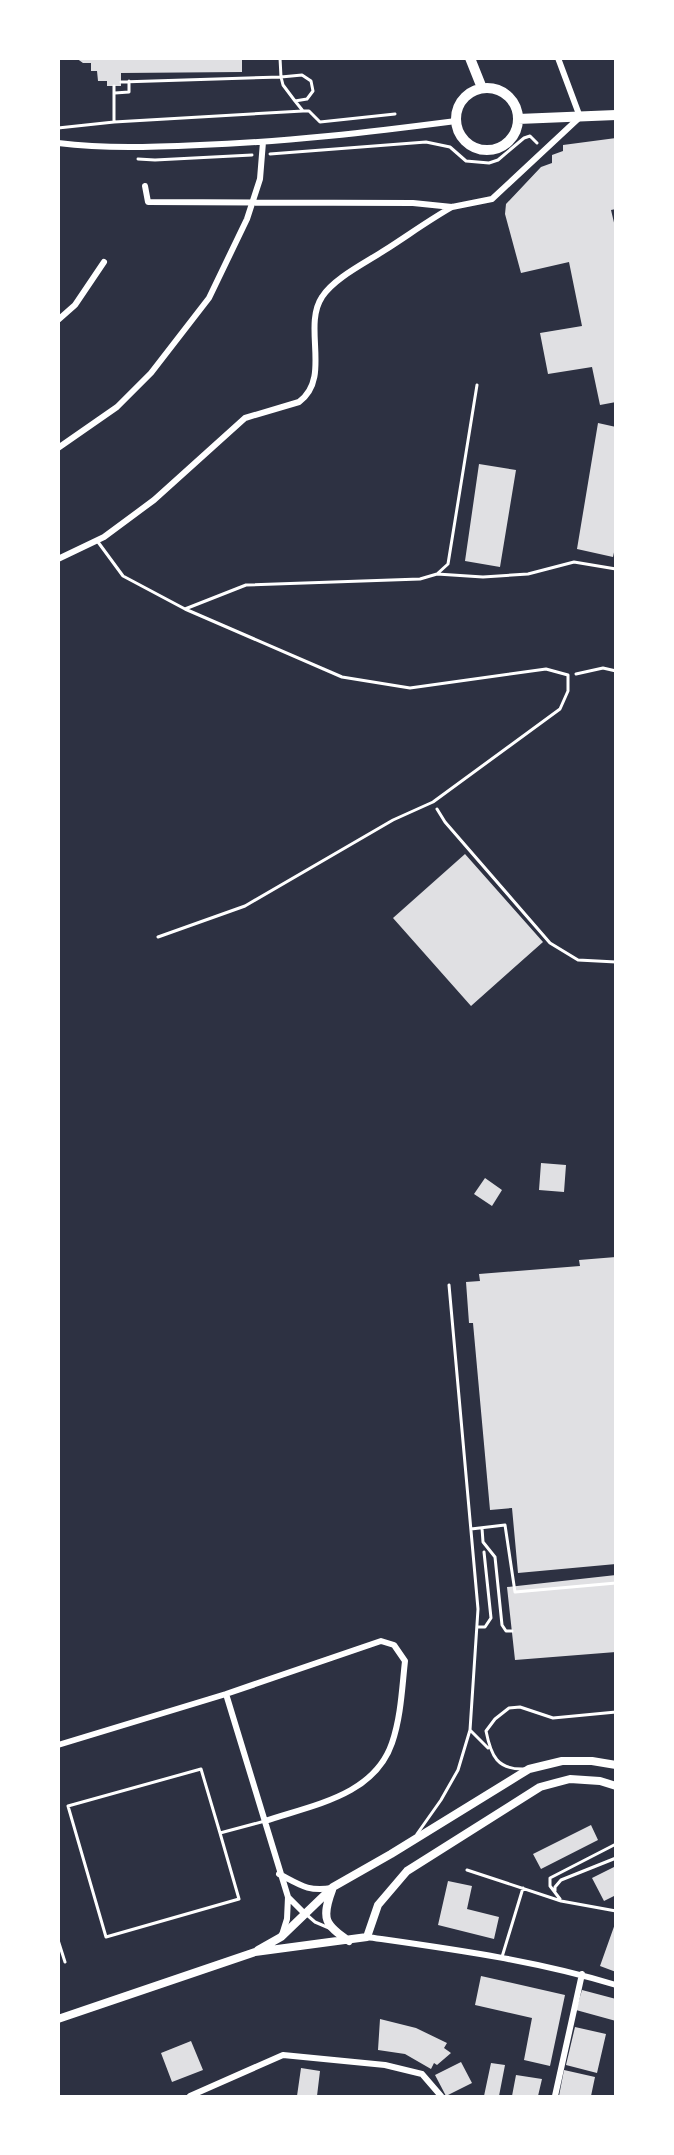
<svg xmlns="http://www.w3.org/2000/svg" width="674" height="2155" font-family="'Work Sans',sans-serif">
<rect width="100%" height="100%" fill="#2d3142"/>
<!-- building -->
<path fill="#e0e0e3" d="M76,58H242V72L121,73V86H107V81H98L97,71H91V63H83Z
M616,138V209L611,210L616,231V402L600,405L592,367L548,374L540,333L582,326L569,262L521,273L505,214L506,204L541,167L552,163V155L563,151V145Z
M598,423L616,427V543L613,557L577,549Z
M479,464L516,470L500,567L465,561Z
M465,854L543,942L471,1006L393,918Z
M541,1163L566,1165L564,1192L539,1190Z
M485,1178L502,1190L492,1206L474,1194Z
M616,1257V1564L518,1573L512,1508L490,1510L473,1323H469L466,1282L480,1281L479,1274L580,1266L579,1260Z
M616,1575V1652L515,1660L507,1587Z
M591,1825L598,1840L541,1869L533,1854Z
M616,1866V1895L604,1901L592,1878Z
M448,1881L472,1886L467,1909L499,1917L494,1939L438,1925Z
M616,1921V1972L600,1966Z
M481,1976L565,1995L550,2066L524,2060L532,2018L475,2005Z
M582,1990L616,1999V2021L576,2010Z
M380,2019L416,2028L447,2043L444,2048L451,2053L437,2065L434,2063L431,2069L405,2054L378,2050Z
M575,2027L606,2034L597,2073L566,2065Z
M191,2041L203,2070L172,2082L161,2053Z
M461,2062L472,2083L446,2096L435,2075Z
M491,2063L505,2065L499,2096H484Z
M301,2068L320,2071L317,2096H297Z
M564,2070L595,2077L591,2096H559Z
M516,2075L542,2079L538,2096H512Z"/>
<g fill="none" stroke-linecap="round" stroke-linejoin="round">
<!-- path -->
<path stroke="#fff" stroke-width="3" d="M121,82L281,77L283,85L295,101L307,99L313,91L311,81L302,75L281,77L280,58
M115,93L129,92V81
M295,101L303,111
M114,122L303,111H309L320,122L395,114
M58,128L114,122V86
M270,154L426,142L450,147L466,161L489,163L498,160L524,138L530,136L537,143
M138,159L155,160L252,155
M576,674L603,668L616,671
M437,809L445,822L550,943L578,960L616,962"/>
<!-- service -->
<path stroke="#fff" stroke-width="3" d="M98,542L123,576L185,609L342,677L410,688L546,669L568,675V691L560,709L433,802L393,820L245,906L158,937
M437,574L483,577L528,574L574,562L616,569
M185,609L246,585L420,579L437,574L448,564L477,385
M482,1528L483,1542L495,1557L502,1625L506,1631H512
M471,1529L505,1525L515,1592L616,1583
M477,1627H485L491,1618L484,1552
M470,1730L488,1748
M525,1769C497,1770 491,1756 486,1731L495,1719L509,1708L520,1707L553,1718L616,1712
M220,1833L239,1899L106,1937L68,1806L201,1769L220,1833L265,1821
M417,1834L441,1800L458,1770L470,1730L478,1609L449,1285
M467,1870L561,1901L616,1911
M555,1891V1887L561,1880L616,1858
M560,1899L550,1886V1878L616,1844
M307,1915L315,1922L329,1928
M58,1940L65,1962
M502,1957L523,1888"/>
<!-- minor -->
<path stroke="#fff" stroke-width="6" d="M58,143C106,149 153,147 200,145C286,142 371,132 456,121
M145,186L148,202L413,203L452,207L492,199L580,117L558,58
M58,320L75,305L104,262
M58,448L117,407L151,373L209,298L247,219L260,179L263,142
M58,559L104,537L154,500L245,418L299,402C332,378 302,327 322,297C334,278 367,262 385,250C407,236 429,220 452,207
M226,1694L288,1897L305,1914
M58,1745L226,1694L381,1641L394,1645L405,1661C402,1688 401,1717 392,1743C374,1796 312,1805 265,1821
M279,1874C300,1885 308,1892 332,1888
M282,1935L287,1919L288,1897
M367,1937C451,1949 534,1960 616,1985
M190,2096L283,2055L385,2065L422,2074L441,2096
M555,2096L582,1974"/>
<!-- tertiary -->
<path stroke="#fff" stroke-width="8" d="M332,1890C321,1919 325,1925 349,1941
M258,1950L281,1937L333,1887L391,1854L529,1769L562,1761H592L616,1765
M58,2019L255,1952L367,1937L378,1905L407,1871L540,1787L570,1779L600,1781L616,1786"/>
<!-- primary -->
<path stroke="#fff" stroke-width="10" d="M470,58L482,88
M456 119a31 31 0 1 1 62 0a31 31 0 1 1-62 0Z
M518,119L616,115"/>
</g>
<!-- border -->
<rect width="674" height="2155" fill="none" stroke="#ffffff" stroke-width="120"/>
</svg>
